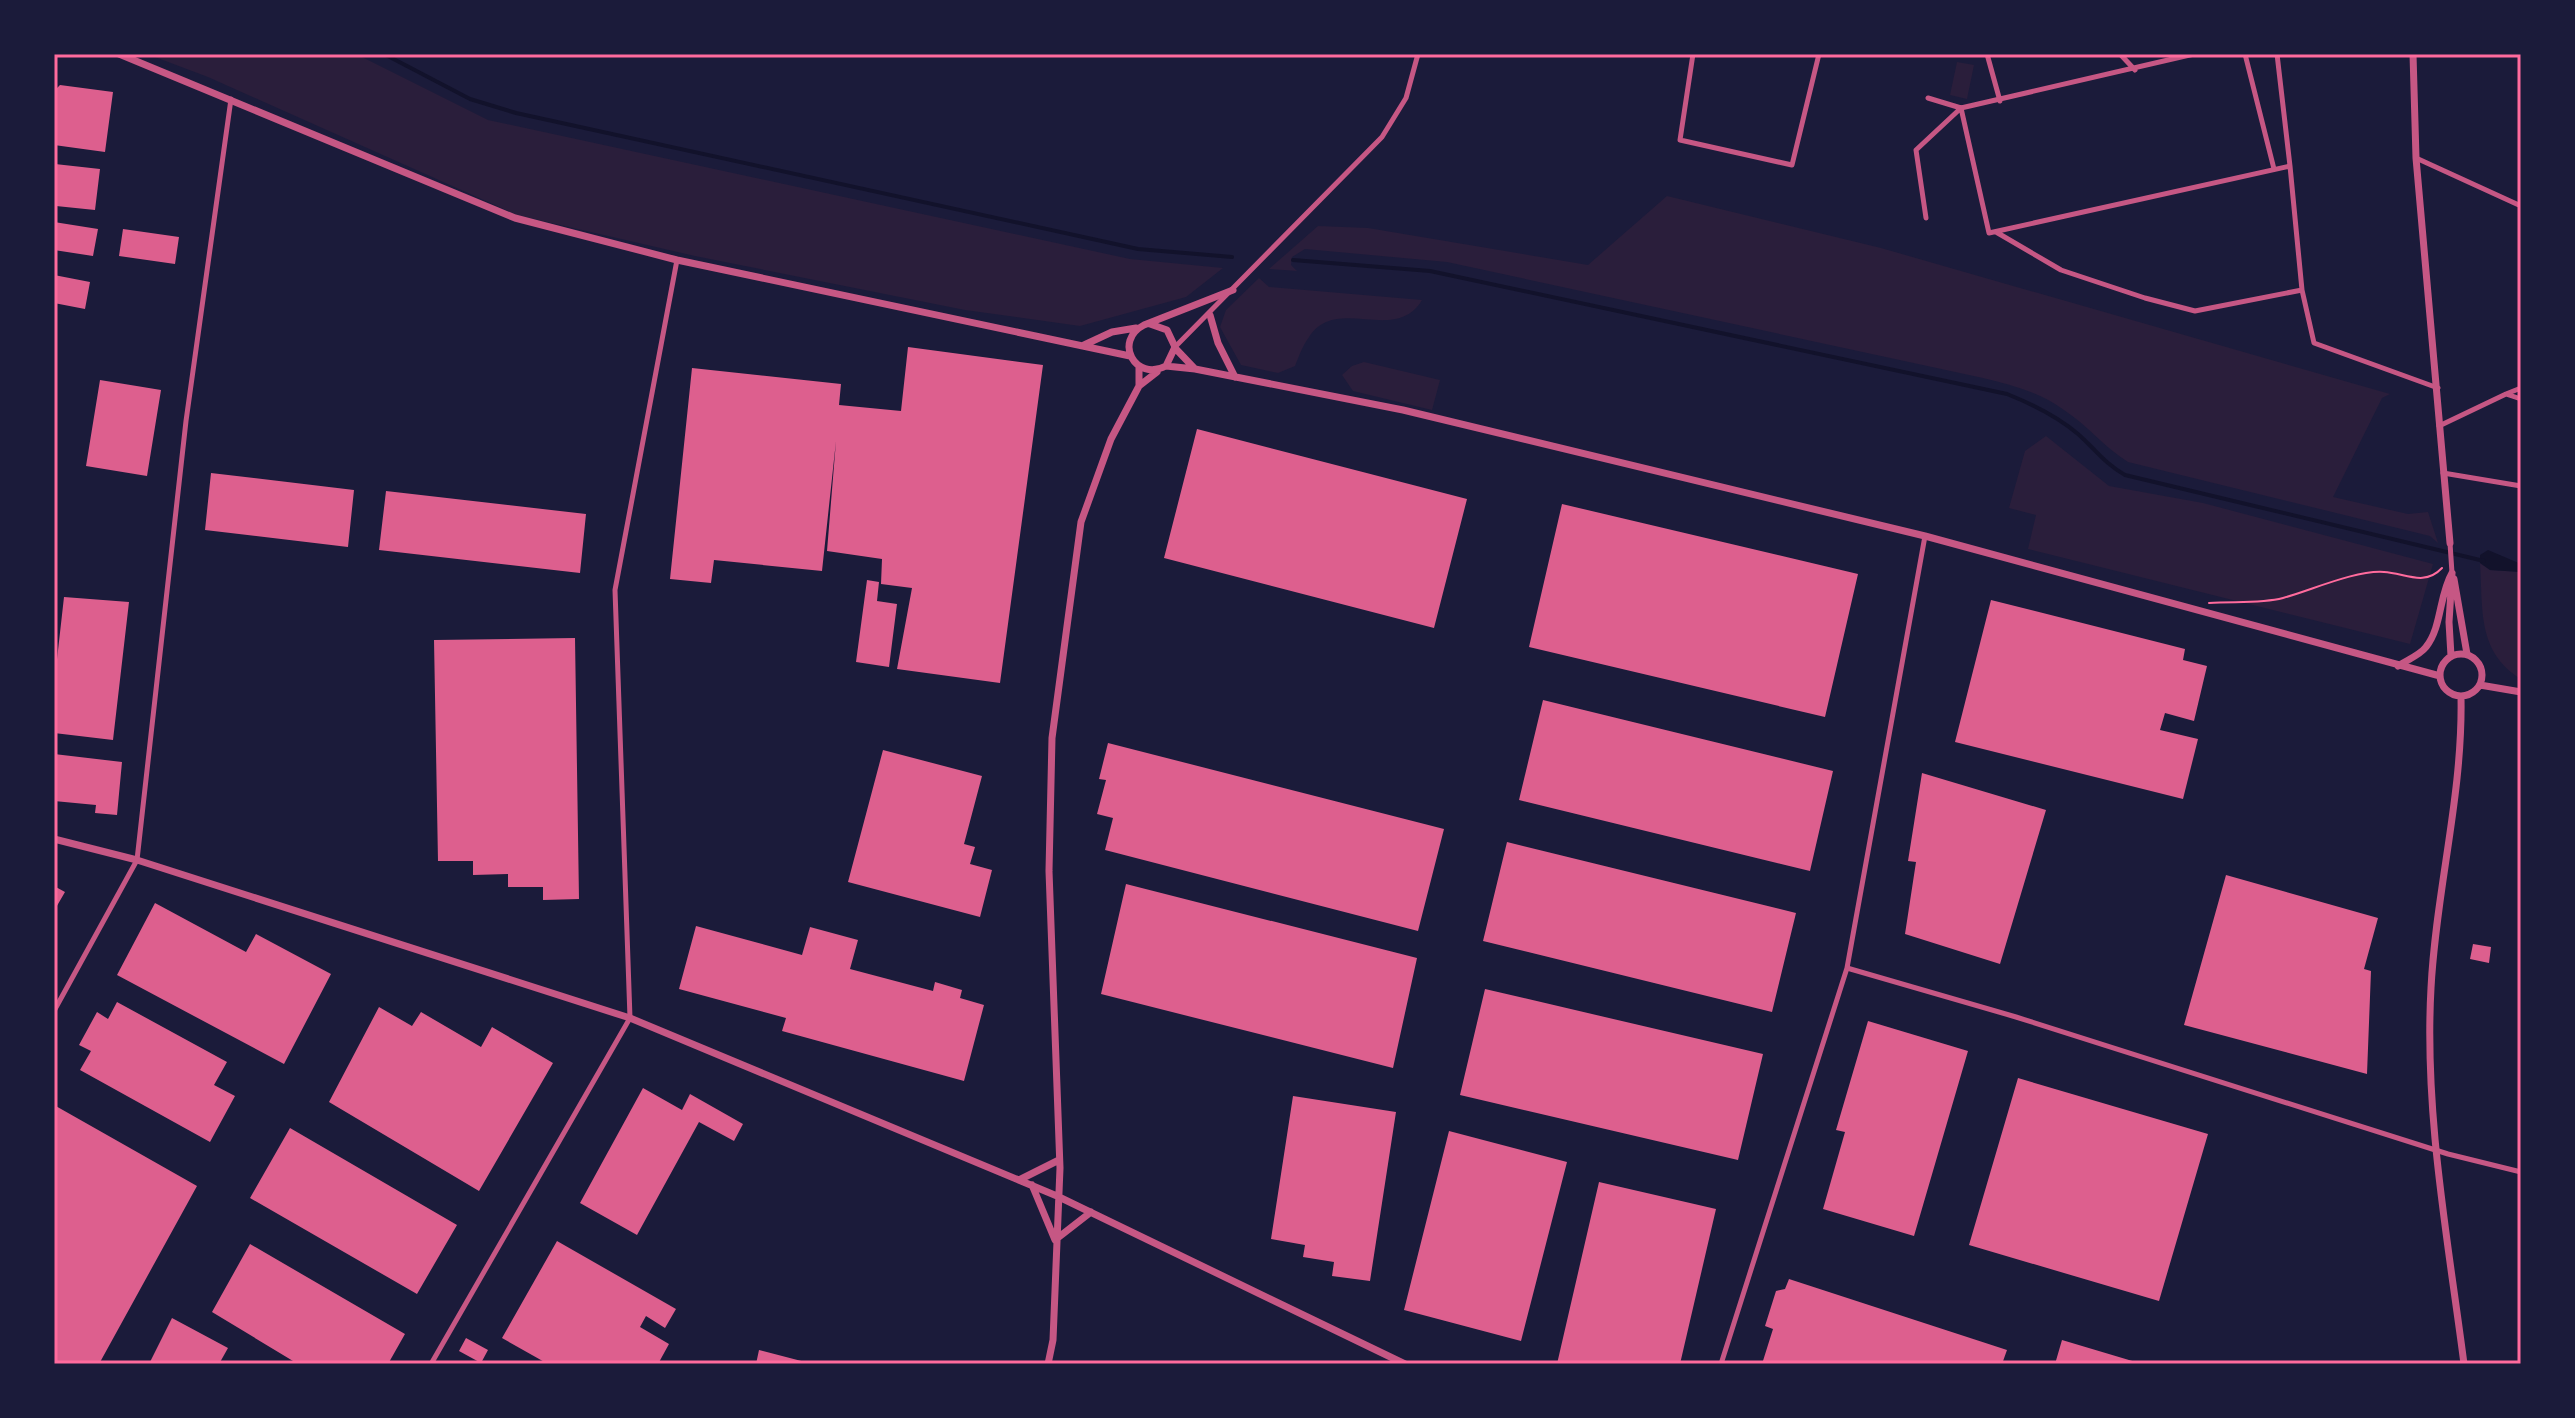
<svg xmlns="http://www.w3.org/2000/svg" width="2575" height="1418" font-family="Georgia,serif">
<rect width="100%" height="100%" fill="#1b1b3a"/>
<!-- green -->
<path fill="#2a1e3b" d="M147,54H356L488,120L1130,259L1223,268L1186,297L1080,326L965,310L695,256L517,215L208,77Z
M1957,62L1974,65L1967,99L1950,95Z
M1667,196L1881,248L2390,394L2382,398L2333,497L2408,514L2428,512L2438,543L2430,536L2128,462C2104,447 2087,425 2064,410C2039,392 2012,385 1983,378L1447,262L1305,249L1292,257L1291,265L1297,271L1269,269L1318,226L1368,228L1588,265Z
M1259,278L1269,287L1422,300C1395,345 1337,294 1309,337C1303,345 1299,356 1295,366L1278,373L1241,365L1220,327L1226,310Z
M1364,362L1440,380L1432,410L1353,391L1342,375L1352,366Z
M2046,436L2109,486L2203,503L2433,564L2410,644L2028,549L2036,515L2009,508L2025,451Z
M2480,563L2490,570L2521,572V679C2477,652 2483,609 2480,563Z"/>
<!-- water -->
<path fill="#12122b" d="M2488,550L2521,564V572L2490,570L2480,563V555Z"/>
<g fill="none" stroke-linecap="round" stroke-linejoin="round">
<!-- stream -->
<path stroke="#12122b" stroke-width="4" d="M384,54L470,99L516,113L1138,249L1232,257
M1293,260L1430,271L2007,394C2032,404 2058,417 2078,434C2095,449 2105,464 2125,475L2484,561"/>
</g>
<!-- building -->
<path fill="#dd5f8e" d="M60,85L113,92L105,152L54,145V91Z
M55,164L100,169L95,210L56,206Z
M54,222L98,229L93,256L54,250Z
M123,229L179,237L175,264L119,256Z
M54,275L90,282L85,309L54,303Z
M908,347L1043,365L1000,683L897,669L912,588L881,584L882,559L827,551L836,441L822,571L714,560L711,583L670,579L692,368L841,384L839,405L901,411Z
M100,380L161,390L147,476L86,466Z
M1197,429L1467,499L1434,628L1164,558Z
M211,473L354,490L348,547L205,530Z
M386,491L586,514L580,573L379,550Z
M1562,504L1858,574L1825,717L1529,647Z
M867,580L879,582L877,601L897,604L889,667L856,662Z
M64,597L129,602L113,740L54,733V686Z
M1991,600L2185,649L2183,660L2207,666L2194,721L2165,713L2160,730L2198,739L2183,799L1955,742Z
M575,638L579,899L543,900V887H508V874L473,875V861H438L434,640Z
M1543,700L1833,771L1810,871L1519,800Z
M1108,743L1444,829L1418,931L1105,850L1113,818L1097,814L1106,780L1099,779Z
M883,750L982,776L964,844L975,847L970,864L992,870L980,917L848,882Z
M54,754L122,762L117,815L95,813L96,805L54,801Z
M1922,773L2046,810L2000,964L1905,934L1916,862L1908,861Z
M1507,842L1796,913L1772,1012L1483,941Z
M2226,875L2378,918L2364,969L2371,971L2367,1074L2184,1025Z
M1126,884L1417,958L1393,1068L1101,994Z
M54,886L65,892L54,911Z
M155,903L246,952L256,934L331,974L284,1064L117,975Z
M696,926L802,955L810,927L858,940L850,969L933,991L935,982L962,990L960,998L984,1005L964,1081L782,1031L786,1018L679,989Z
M2473,944L2491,947L2489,963L2470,959Z
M1485,989L1763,1054L1738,1160L1460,1095Z
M117,1002L227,1062L214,1085L235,1096L210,1142L80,1070L91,1051L79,1045L97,1012L108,1019Z
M379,1007L412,1026L421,1012L481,1047L492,1027L553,1063L479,1191L329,1102Z
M1868,1021L1968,1051L1914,1236L1823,1209L1845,1132L1836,1130Z
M2018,1078L2208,1134L2159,1301L1969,1245Z
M643,1088L682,1110L690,1094L743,1124L734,1141L699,1122L637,1235L580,1203Z
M1293,1096L1396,1112L1370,1281L1332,1276L1334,1262L1303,1257L1305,1245L1271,1239Z
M54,1105L197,1186L99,1364H54Z
M290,1128L457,1225L417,1294L250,1198Z
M1449,1131L1567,1162L1521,1341L1404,1310Z
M1599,1182L1716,1209L1680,1364H1557Z
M557,1241L676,1309L665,1328L646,1316L640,1327L669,1344L658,1364H548L502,1338Z
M250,1244L405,1334L388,1364H298L212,1312Z
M1789,1279L2007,1350L2002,1364H1762L1773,1329L1765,1326L1776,1291L1785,1289Z
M172,1318L228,1348L219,1364H149Z
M466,1338L488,1350L481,1363L459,1351Z
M2062,1340L2139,1363L2138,1364H2055Z
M759,1350L809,1363V1364H756Z"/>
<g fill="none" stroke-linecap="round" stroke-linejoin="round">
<!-- path -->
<path stroke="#ff6b9d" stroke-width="2" d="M2209,603C2233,601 2260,604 2283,598C2312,590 2355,570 2384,572C2405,573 2424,587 2442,568"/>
<!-- minor -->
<path stroke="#c65784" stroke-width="5" d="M1693,54L1680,140L1792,165L1819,54
M1987,54L2000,101
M2120,54L2135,70
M2245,54L2274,169
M1928,98L1961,108L2194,54
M2416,158L2521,206
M2290,166L2302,290L2314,343L2438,388
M1926,218L1916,150L1961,108L1989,233L2290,166L2277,54
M1996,232L2061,270L2145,298L2195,311L2302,290
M1175,347L1382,137L1406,98L1418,54
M2506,394L2521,388
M2439,426L2506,394L2521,399
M2443,473L2521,486
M2450,543L2452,573
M1847,968L2016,1017L2448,1154L2521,1172
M54,1011L137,860L186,421L231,99
M431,1364L630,1018L615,590L677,260
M1721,1364L1847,968L1925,536"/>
<!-- tertiary -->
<path stroke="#c65784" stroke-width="7" d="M119,54L515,218L677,260L1130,356
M2413,54L2416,158L2450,543
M1210,315L1218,343L1235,377
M1150,324L1167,330L1175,347L1166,366C1135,382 1113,341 1144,325L1233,290
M1084,345L1112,332L1136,328
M1166,366L1195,369L1175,348
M1139,367V386L1157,372
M1195,369L1403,410L1925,536L2440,676
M2454,579L2467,654
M2440 675a21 21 0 1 1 42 0a21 21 0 1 1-42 0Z
M2451,656L2449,622L2452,575
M2398,666C2407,660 2420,655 2426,647C2442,627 2439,595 2452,573
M2480,685L2521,692
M2461,697C2463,795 2436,890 2431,988C2424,1113 2448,1240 2464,1364
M54,839L137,860L630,1018L1057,1196L1405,1364
M1019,1180L1059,1160
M1032,1185L1055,1240L1091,1212
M1048,1364L1053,1340L1060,1168L1049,871L1052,738L1081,522L1111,439L1139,386"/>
</g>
<!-- border -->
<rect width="2575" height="1418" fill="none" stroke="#1b1b3a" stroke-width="112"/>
<rect x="56" y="56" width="2463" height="1306" fill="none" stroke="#ff6b9d" stroke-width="3"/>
</svg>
